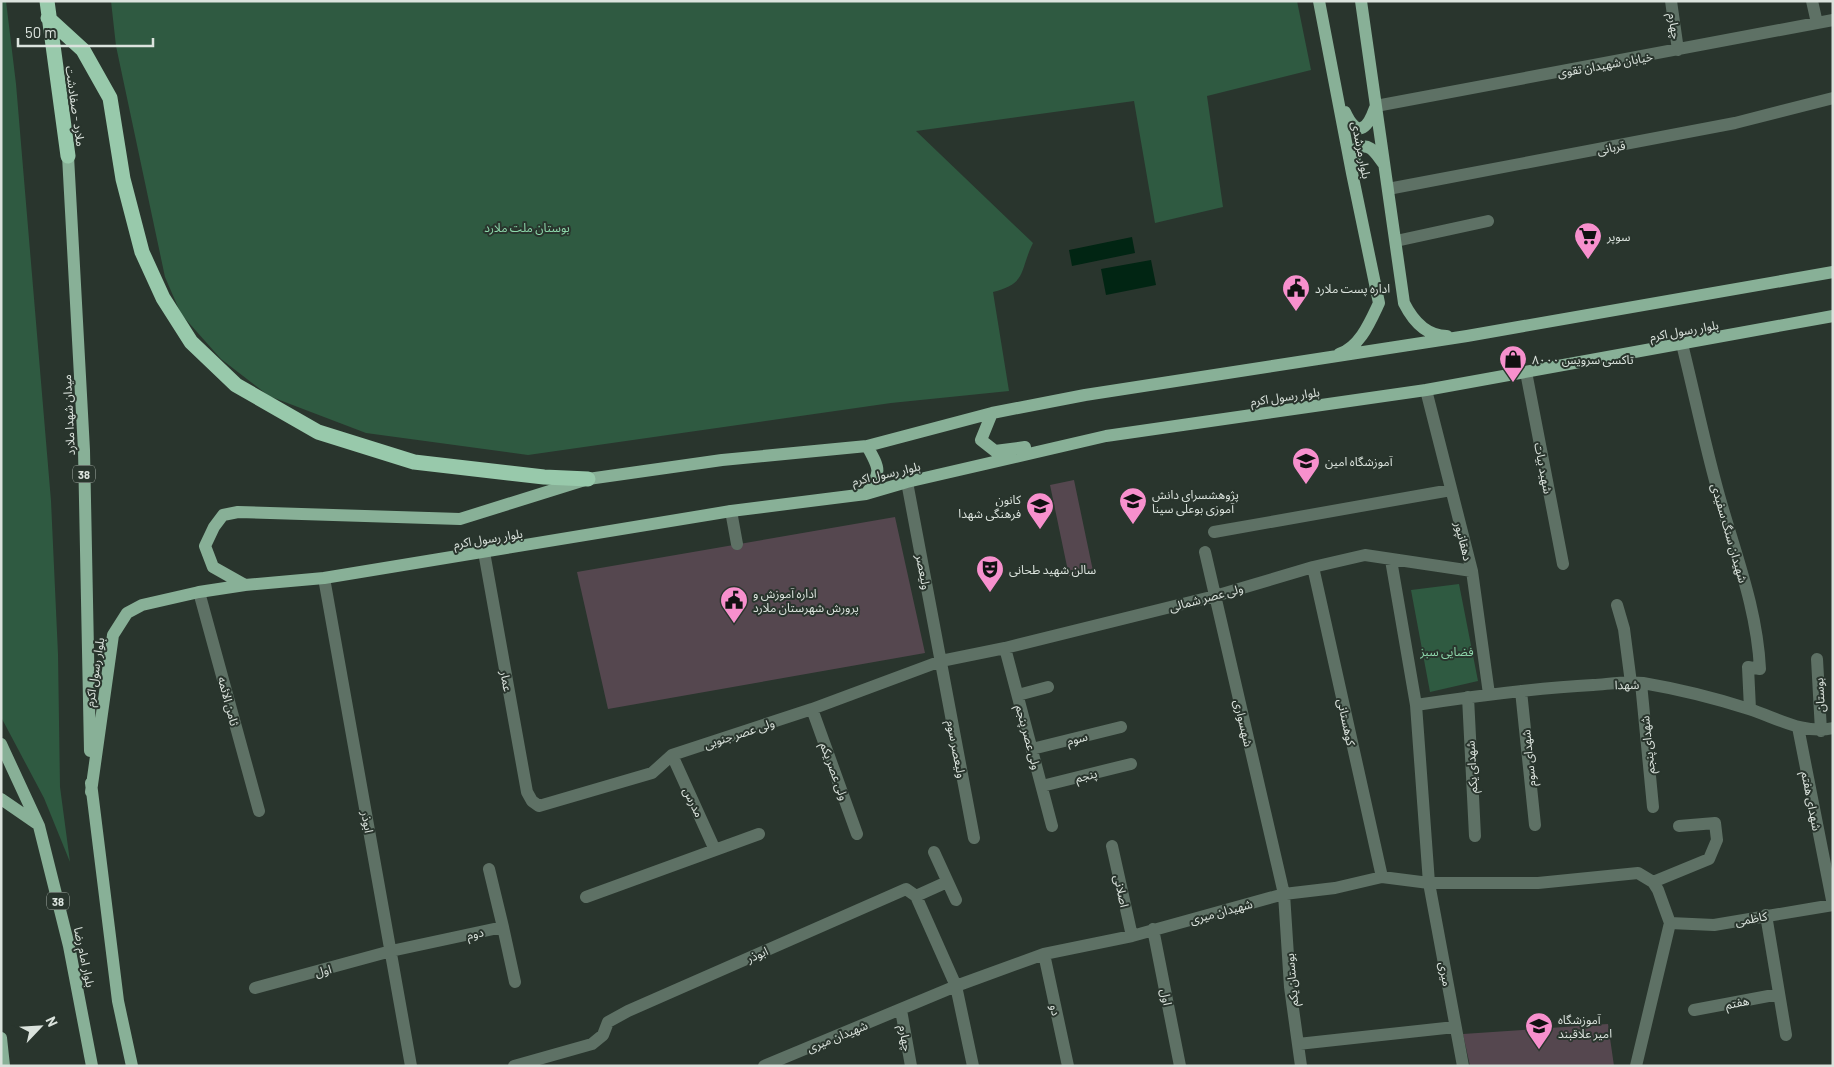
<svg xmlns="http://www.w3.org/2000/svg" width="1834" height="1067" font-family="Barlow,'Noto Sans Arabic',sans-serif">
<rect width="100%" height="100%" fill="#29352d"/>
<!-- green -->
<path fill="#2f5a41" d="M1,1H6L16,84L51,501L58,654L60,787L70,862L44,798L1,717Z
M111,1H1297L1311,70L1207,96L1223,207L1155,223L1134,101L916,131L1033,243C1019,271 1028,283 993,292L1009,391L891,403L528,455L366,433L269,396L221,359L181,314L165,277L116,46Z
M1459,584L1478,681L1430,692L1411,590Z"/>
<!-- water -->
<path fill="#012513" d="M1132,237L1135,253L1072,266L1069,250Z
M1151,260L1156,285L1106,295L1101,269Z"/>
<!-- building -->
<path fill="#55474f" d="M1074,480L1093,571L1069,576L1050,485Z
M895,517L925,653L608,709L577,572Z
M1608,1024L1614,1066H1470L1463,1034Z"/>
<g fill="none" stroke-linecap="round" stroke-linejoin="round">
<!-- minor -->
<path stroke="#5e7165" stroke-width="12" d="M1671,1L1678,50
M1812,1L1817,23
M1376,106L1833,20
M1388,189L1735,123L1833,98
M1396,241L1488,221
M1682,344C1694,392 1704,441 1717,488C1733,548 1757,606 1760,669L1748,667L1750,709
M1526,372L1563,564
M1426,390L1472,571L1489,694
M907,482L974,838
M731,511L737,544
M1214,532L1451,490
M484,552L527,792L532,801L539,806L652,773L672,755L812,709L941,661L1005,648L1215,596L1313,567L1365,555L1472,571
M1205,552L1284,894L1290,987L1301,1066
M1391,560L1416,705L1429,883L1463,1066
M1313,567L1382,877
M324,578L411,1066
M199,592L259,811
M1617,605L1624,629L1631,683
M1005,648L1052,826
M1817,659L1821,731
M1641,683L1653,807
M1521,691L1535,825
M1018,695L1048,687
M1468,697L1475,836
M1416,705C1475,696 1534,688 1593,685C1609,684 1627,681 1643,683C1678,689 1715,698 1749,709C1777,718 1804,735 1833,728
M812,709L857,834
M1798,727L1833,905
M1032,749L1121,727
M672,755L715,850
M1042,786L1131,764
M1112,846L1132,936
M934,852L956,900
M489,869L503,927
M1653,882L1709,859L1717,840L1715,823L1679,826
M916,896L947,882
M586,897L759,834
M1766,915L1786,1035
M1670,923L1714,925L1833,905
M1153,929L1180,1066
M1044,954L1068,1066
M255,988L391,951L503,927L515,982
M901,1010L911,1066
M1694,1010L1779,994
M1298,1044L1455,1027
M514,1066L592,1044L603,1035L608,1022L628,1011L906,889L916,896L956,986L973,1066
M764,1066L956,986L1044,954L1132,936L1284,894L1335,888L1382,877L1429,883H1538L1638,873L1653,882L1658,890L1670,923
M1636,1066L1670,923"/>
<!-- major -->
<path stroke="#88b097" stroke-width="12" d="M1319,1L1352,173L1379,303C1370,322 1360,347 1339,354
M1361,1L1404,303C1413,321 1426,336 1447,336
M1345,112C1357,138 1367,130 1375,108
M68,156L84,450L90,751
M1353,166L1357,148C1370,142 1376,154 1383,163
M992,413L981,440L995,451L1025,447
M866,494C882,472 880,469 867,446
M245,585L213,567L205,546L214,527L223,515L238,512L460,519L588,479L722,460L867,446L992,413L1085,395L1467,336L1833,272
M1,744L39,826L69,946L92,1066
M91,783L118,1001L132,1066
M91,792L113,635L127,613L142,605L199,592L245,585L324,578L731,511L866,494L907,482L1106,436L1426,390L1833,316
M1,799L36,823
M1,1038L4,1066"/>
<!-- highway -->
<path stroke="#98c9ab" stroke-width="15" d="M47,1L68,156
M48,18L83,50L110,98L123,179L142,252L163,298L191,342L236,385L318,432L414,462L544,477L588,479"/>
</g>
<!-- icons -->
<defs>
<g id="supermarket-pin" transform="scale(1.4375)"><path d="M0 17L-7.5 6A9.5 9.5 0 1 1 7.5 6Z" fill="#f790cd" stroke="#29352d"/><path d="M-6-5.5h2.5l.6 2H6L4.5 2H-2.5L-4.4-4H-6ZM-1.5 3.2a1.3 1.3 0 1 0 .1 0ZM3 3.2a1.3 1.3 0 1 0 .1 0Z" fill="#111"/></g>
<g id="civic-pin" transform="scale(1.4375)"><path d="M0 17L-7.5 6A9.5 9.5 0 1 1 7.5 6Z" fill="#f790cd" stroke="#29352d"/><path d="M-.6-6.5H3V-4.5H.6V-3L4-1V1h2V6H-6V1h2V-1L-.6-3ZM-1.2 2.5V6h2.4V2.5Z" fill="#111"/></g>
<g id="shop-pin" transform="scale(1.4375)"><path d="M0 17L-7.5 6A9.5 9.5 0 1 1 7.5 6Z" fill="#f790cd" stroke="#29352d"/><path d="M-5-2.5h2.3a2.7 3.5 0 0 1 5.4 0H5L5.5 6h-11ZM-1.5-2.5h3a1.5 2.3 0 0 0-3 0Z" fill="#111"/></g>
<g id="school-pin" transform="scale(1.4375)"><path d="M0 17L-7.5 6A9.5 9.5 0 1 1 7.5 6Z" fill="#f790cd" stroke="#29352d"/><path d="M0-5L7-2L0 1L-7-2ZM-4 1L0 2.5L4 1V4Q0 6-4 4Z" fill="#111"/></g>
<g id="theatre-pin" transform="scale(1.4375)"><path d="M0 17L-7.5 6A9.5 9.5 0 1 1 7.5 6Z" fill="#f790cd" stroke="#29352d"/><path d="M-5-5.5Q0-4 5-5.5V0Q5 5 0 6Q-5 5-5 0ZM-3.3-2.5H-1v1.5H-3.3ZM1-2.5H3.3v1.5H1ZM-2.8 1Q0 5.5 2.8 1Z" fill="#111"/></g>
</defs>
<g fill-rule="evenodd">
<use href="#supermarket-pin" x="1588" y="236"/>
<use href="#civic-pin" x="1296" y="288"/>
<use href="#shop-pin" x="1513" y="359"/>
<use href="#school-pin" x="1306" y="461"/>
<use href="#school-pin" x="1133" y="501"/>
<use href="#school-pin" x="1040" y="506"/>
<use href="#theatre-pin" x="990" y="569"/>
<use href="#civic-pin" x="734" y="600"/>
<use href="#school-pin" x="1539" y="1026"/>
</g>
<g text-anchor="middle" dominant-baseline="central" stroke-width="4" stroke-linejoin="round" paint-order="stroke">
<!-- shield labels -->
<g fill="#29352d" stroke="#a6afa8" stroke-width="1">
<rect x="73" y="465.5" width="22" height="17" rx="4"/>
<rect x="47" y="892.5" width="22" height="17" rx="4"/>
</g>
<g font-size="11" font-weight="bold" fill="#dbe3dd">
<text x="84" y="474">38</text>
<text x="58" y="901">38</text>
</g>
<!-- street labels -->
<g font-size="12" fill="#dbe3dd" stroke="#29352d">
<text transform="translate(1675 26) rotate(81)">چهارم</text>
<text transform="translate(1605 64) rotate(-10)">خیابان شهیدان تقوی</text>
<text transform="translate(76 106) rotate(82)">ملارد - صفادشت</text>
<text transform="translate(1611 147) rotate(-11)">قربانی</text>
<text transform="translate(1362 150) rotate(79)">بلوار مرشدی</text>
<text transform="translate(1684 330) rotate(-10)">بلوار رسول اکرم</text>
<text transform="translate(1285 396) rotate(-8)">بلوار رسول اکرم</text>
<text transform="translate(68 415) rotate(-93)">میدان شهدا ملارد</text>
<text transform="translate(1544 468) rotate(79)">شهید بیات</text>
<text transform="translate(886 473) rotate(-13)">بلوار رسول اکرم</text>
<text transform="translate(1730 533) rotate(74)">شهیدان سنگ سفیدی</text>
<text transform="translate(488 538) rotate(-9)">بلوار رسول اکرم</text>
<text transform="translate(1464 541) rotate(76)">دهقانپور</text>
<text transform="translate(924 572) rotate(79)">ولیعصر</text>
<text transform="translate(1206 597) rotate(-15)">ولی عصر شمالی</text>
<text transform="translate(94 672) rotate(-81)">بلوار رسول اکرم</text>
<text transform="translate(507 681) rotate(80)">عمار</text>
<text transform="translate(1627 684) rotate(-1)">شهدا</text>
<text transform="translate(1819 695) rotate(-93)">بوستان</text>
<text transform="translate(229 701) rotate(75)">ثامن الائمه</text>
<text transform="translate(1347 722) rotate(78)">کوهستانی</text>
<text transform="translate(1244 723) rotate(77)">شهسواری</text>
<text transform="translate(739 733) rotate(-18)">ولی عصر جنوبی</text>
<text transform="translate(1029 737) rotate(75)">ولی عصر پنجم</text>
<text transform="translate(1077 738) rotate(-14)">سوم</text>
<text transform="translate(1647 745) rotate(-96)">شهدای پنجم</text>
<text transform="translate(957 749) rotate(79)">ولیعصر سوم</text>
<text transform="translate(1528 758) rotate(-96)">شهدای سوم</text>
<text transform="translate(1471 767) rotate(-93)">شهدای یکم</text>
<text transform="translate(835 771) rotate(70)">ولی عصر یکم</text>
<text transform="translate(1086 775) rotate(-14)">پنجم</text>
<text transform="translate(1812 801) rotate(79)">شهدای هفتم</text>
<text transform="translate(694 802) rotate(65)">مدرس</text>
<text transform="translate(368 822) rotate(80)">ابوذر</text>
<text transform="translate(1122 891) rotate(78)">اصلانی</text>
<text transform="translate(1221 911) rotate(-15)">شهیدان میری</text>
<text transform="translate(1751 918) rotate(-10)">کاظمی</text>
<text transform="translate(475 933) rotate(-12)">دوم</text>
<text transform="translate(757 954) rotate(-24)">ابوذر</text>
<text transform="translate(85 957) rotate(78)">بلوار امام رضا</text>
<text transform="translate(323 970) rotate(-15)">اول</text>
<text transform="translate(1446 974) rotate(80)">میری</text>
<text transform="translate(1291 980) rotate(-95)">بوستان یکم</text>
<text transform="translate(1167 997) rotate(79)">اول</text>
<text transform="translate(1737 1002) rotate(-11)">هفتم</text>
<text transform="translate(1056 1010) rotate(78)">دو</text>
<text transform="translate(837 1036) rotate(-22)">شهیدان میری</text>
<text transform="translate(906 1038) rotate(80)">چهارم</text>
</g>
<!-- park labels -->
<g font-size="12" fill="#8ed8ac" stroke="#29352d">
<text x="527" y="227">بوستان ملت ملارد</text>
<text x="1447" y="651">فضایی سبز</text>
</g>
<!-- poi labels -->
<g font-size="12" fill="#dbe3dd" stroke="#29352d" text-anchor="start">
<text x="1607" y="236">سوپر</text>
<text x="1315" y="288">اداره پست ملارد</text>
<text x="1532" y="359">تاکسی سرویس ۸۰۰۰</text>
<text x="1325" y="461">آموزشگاه امین</text>
<text x="1152" y="494">پژوهشسرای دانش<tspan x="1152" dy="14">آموزی بوعلی سینا</tspan></text>
<text x="1021" y="499" text-anchor="end">کانون<tspan x="1021" dy="14">فرهنگی شهدا</tspan></text>
<text x="1009" y="569">سالن شهید طحانی</text>
<text x="753" y="593">اداره آموزش و<tspan x="753" dy="14">پرورش شهرستان ملارد</tspan></text>
<text x="1558" y="1019">آموزشگاه<tspan x="1558" dy="14">امیر علاقبند</tspan></text>
</g>
</g>
<!-- border -->
<rect width="1834" height="1067" fill="none" stroke="#dbe3dd" stroke-width="5"/>
<!-- north arrow -->
<g transform="translate(40 1027) rotate(65)" stroke="#29352d" stroke-width="4" paint-order="stroke">
<path d="M0-4L9 19L0 12L-9 19Z" fill="#dbe3dd"/>
<text y="-8" font-size="14" font-weight="bold" text-anchor="middle" fill="#dbe3dd">N</text>
</g>
<!-- scale -->
<path d="M18 38v8h135v-8" fill="none" stroke="#dbe3dd" stroke-width="2.5"/>
<text x="25" y="38" font-size="15" fill="#dbe3dd" stroke="#29352d" stroke-width="4" paint-order="stroke">50 m</text>
</svg>
